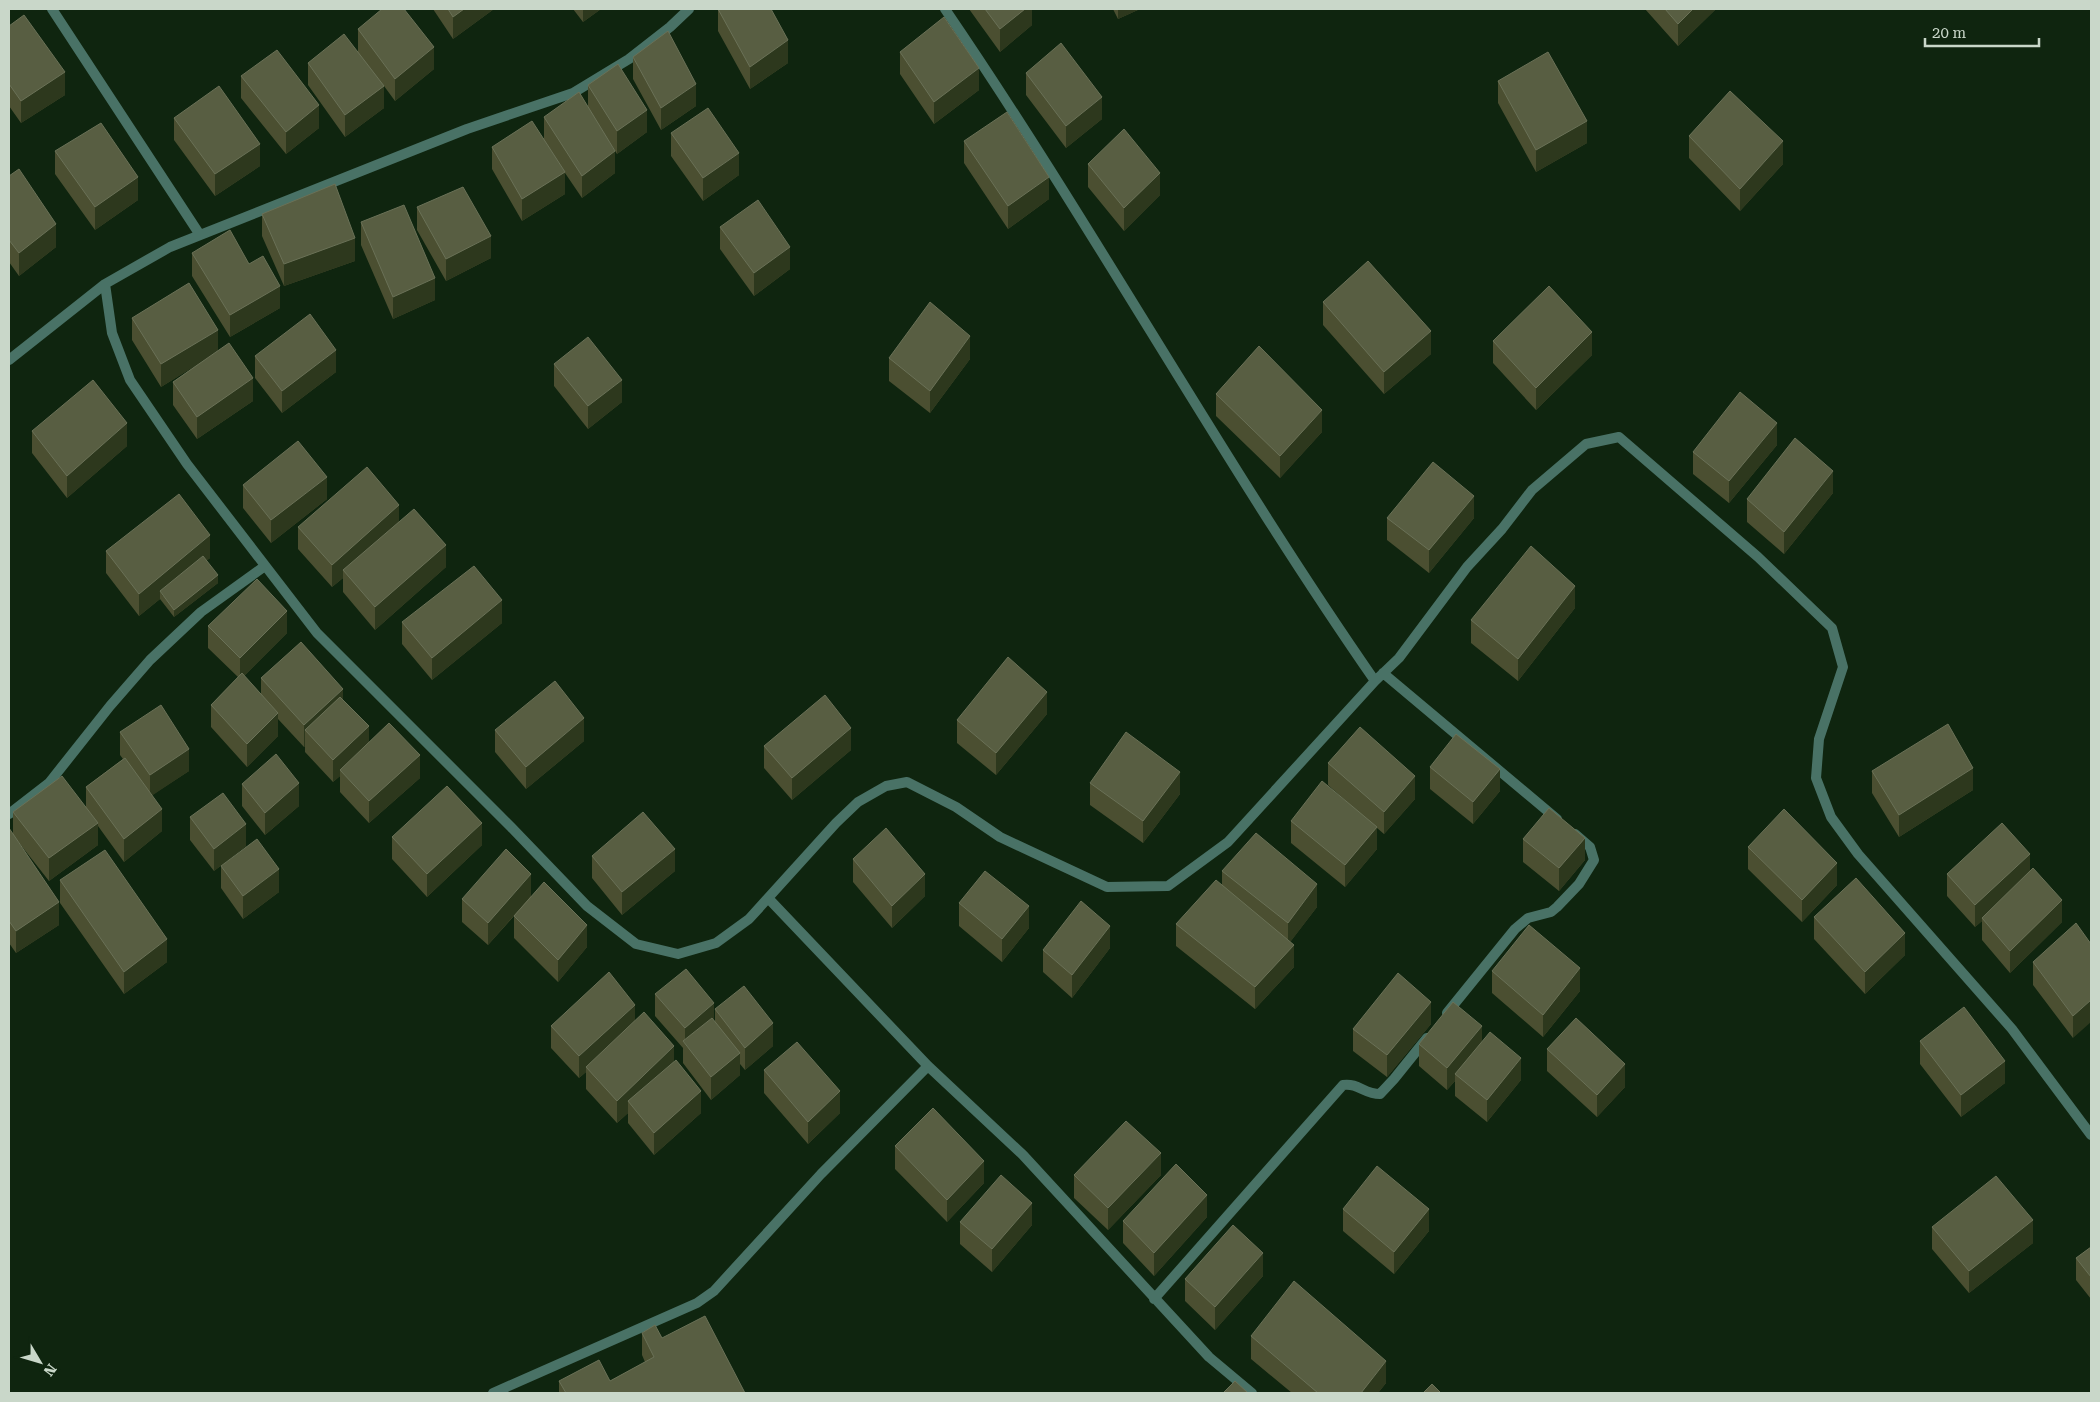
<svg xmlns="http://www.w3.org/2000/svg" width="2100" height="1402" font-family="'Roboto Serif',serif">
<rect width="100%" height="100%" fill="#0f250f"/>
<g fill="none" stroke-linecap="round" stroke-linejoin="round">
<!-- minor -->
<path stroke="#497266" stroke-width="10" d="M52,9L200,235
M945,9C1095,229 1223,462 1375,681
M105,284L112,333L130,380L187,464L317,633L511,827L587,906L636,944L678,954L716,943L749,919L836,823L858,802L886,786L907,782L956,807L1000,837L1107,887L1168,886L1228,842L1375,681L1399,658L1467,567L1502,529L1532,490L1586,444L1619,437L1758,557L1832,628L1843,667L1819,739L1816,778L1831,817L1858,854L2012,1029L2091,1135
M9,360L105,284L170,247L467,129L573,93L629,59L670,27L689,9
M1383,673L1557,819
M9,814L49,783L110,706L150,660L201,612L265,566
M768,898L928,1066L1023,1155L1209,1357L1252,1393
M1447,1013L1515,929L1528,918L1551,912L1557,907L1579,884L1594,860L1590,847L1575,834
M1154,1299L1343,1085C1359,1083 1364,1094 1380,1094L1394,1079L1427,1038
M493,1393L697,1303L714,1291L821,1174L928,1066"/>
</g>
<!-- wall -->
<path fill="#4b4f31" d="M433,9H494L453,39Z
M573,9H601L583,22Z
M718,9L788,63L750,89L718,31Z
M969,9H1032V25L1000,52Z
M1113,9H1140L1118,19Z
M1645,9H1716L1678,46Z
M9,26L65,95L21,123L9,106Z
M358,29L434,69L395,101L384,86V108L345,137L308,85V63L358,51Z
M900,52L979,90L934,124L900,74Z
M633,57L696,106L661,130L633,79Z
M1026,73L1102,119L1066,148L1026,95Z
M241,76L319,128L286,154L241,98Z
M1498,81L1587,143L1536,172L1498,103Z
M588,85L647,132L617,154L608,140L615,173L582,198L565,173V194L522,221L492,169V147L544,138V117L588,107Z
M174,118L260,166L215,196L174,140Z
M671,133L739,175L703,201L671,156Z
M1689,136L1783,164L1740,211L1689,158Z
M964,141L1049,199L1008,229L964,163Z
M55,151L138,200L95,230L55,174Z
M1088,164L1160,195L1124,231L1088,187Z
M9,176L56,247L19,276L9,262Z
M417,207L491,258L446,281L417,230Z
M262,214L355,261L284,286L262,236Z
M361,222L435,300L393,319L361,245Z
M720,227L790,269L754,296L720,249Z
M192,253L249,264L280,308L230,337L192,276Z
M1323,302L1431,354L1384,394L1323,325Z
M132,318L218,350L253,401L197,439L173,405V382L198,364L161,387L132,340Z
M1493,341L1592,355L1536,410L1493,363Z
M255,356L336,372L282,413L255,378Z
M889,358L970,359L930,413L889,381Z
M554,364L622,402L588,429L554,386Z
M1216,394L1322,432L1280,478L1216,416Z
M32,431L127,446L67,498L32,453Z
M1777,445L1729,503L1693,474V452Z
M243,485L327,499L271,543L243,508Z
M1833,493L1784,554L1747,522V499Z
M1387,518H1474L1429,573L1387,540Z
M399,521L446,567L375,630L343,592V578L332,587L298,549V527Z
M106,551L210,558L206,561L218,583L174,617L160,599L139,616L106,573Z
M1575,608L1518,681L1471,643V620Z
M402,622L502,623L432,680L402,644Z
M208,626L287,633L244,676L261,694V678L343,700L369,742L420,778L369,823L340,792V776L333,782L305,752V746L304,747L278,719V736L247,767L211,727V705L238,677L208,648Z
M1047,714L996,775L957,743V720Z
M495,730L584,741L526,789L495,752Z
M120,732L189,771L152,795L162,831L124,862L98,826V845L49,881L16,839L59,925L16,953L9,943V828L13,834V812L86,807V787L123,759L120,755Z
M764,746L851,750L792,800L764,768Z
M1328,763L1415,799L1384,834L1377,828V849L1345,887L1291,843V821L1348,803L1328,785Z
M1430,767L1500,791L1473,824L1430,789Z
M1872,771L1973,790L1899,837L1872,793Z
M1090,783L1180,794L1143,843L1090,805Z
M242,784L299,806L265,835L242,806Z
M190,817L246,846L214,871L190,840Z
M392,837L482,845L427,897L392,859Z
M1523,839L1585,860L1559,891L1523,862Z
M1748,847L1837,885L1802,922L1748,869Z
M592,856L675,871L622,915L592,878Z
M853,859L925,896L892,928L853,882Z
M221,866L279,892L243,919L221,888Z
M1222,871L1317,907L1290,942L1294,967L1255,1009L1176,946V924L1222,885Z
M2030,872L2062,922L2010,973L1982,940V921L1975,927L1947,896V874Z
M60,880L167,962L124,994L60,903Z
M531,896L587,947L558,982L514,938V916L488,945L462,922V899Z
M959,903L1029,928L1002,962L959,926Z
M1814,917L1905,955L1865,994L1814,939Z
M2091,944L2073,1038L2033,985V962Z
M1110,948L1072,998L1043,972V950Z
M1492,971L1580,991L1543,1037L1492,993Z
M655,994L714,1020L715,1022V1009L773,1046L745,1070L740,1064V1075L711,1100L683,1063V1048L655,1016Z
M635,1021L674,1061L701,1113L654,1155L628,1123V1113L617,1123L586,1089V1072L579,1078L551,1048V1026Z
M1431,1024L1387,1077L1353,1051V1029Z
M1920,1041L2005,1083L1961,1117L1920,1064Z
M1482,1042L1521,1080L1487,1122L1455,1096V1081L1447,1090L1419,1066V1044Z
M1547,1049L1625,1087L1597,1117L1547,1071Z
M764,1070L840,1113L808,1144L764,1093Z
M895,1146L984,1183L947,1222L895,1169Z
M1074,1175H1161L1108,1230L1074,1198Z
M1343,1209L1429,1231L1394,1274L1343,1231Z
M1207,1217L1154,1276L1123,1243V1221Z
M960,1222L1032,1225L992,1272L960,1244Z
M1932,1227L2033,1243L1969,1293L1932,1249Z
M2091,1247V1299L2076,1280V1258Z
M1263,1276L1215,1330L1185,1301V1279Z
M642,1333L662,1338L745,1393H559V1381H610L645,1362L642,1355Z
M1251,1336L1386,1383L1378,1393H1292L1251,1359Z"/>
<!-- shaded-wall -->
<path fill="#2d381d" d="M464,9H494L453,39V17Z
M583,9H601L583,22Z
M1025,9H1032V25L1000,52V29Z
M1118,9H1140L1118,19Z
M1693,9H1716L1678,46V24Z
M788,40V63L750,89V67Z
M434,47V69L395,101V79Z
M979,68V90L934,124V102Z
M65,72V95L21,123V101Z
M696,84V106L661,130V108Z
M384,86V108L345,137V115Z
M1102,97V119L1066,148V126Z
M319,105V128L286,154V132Z
M647,110V132L617,154V131Z
M1587,121V143L1536,172V150Z
M1783,141V164L1740,211V189Z
M260,144V166L215,196V174Z
M615,151V173L582,198V176Z
M739,153V175L703,201V178Z
M565,172V194L522,221V199Z
M1160,173V195L1124,231V208Z
M138,177V200L95,230V207Z
M1049,177V199L1008,229V206Z
M56,224V247L19,276V253Z
M491,236V258L446,281V259Z
M355,238V261L284,286V264Z
M790,247V269L754,296V273Z
M435,278V300L393,319V297Z
M280,286V308L230,337V315Z
M218,330V352L161,387V364Z
M1431,331V354L1384,394V372Z
M1592,332V355L1536,410V388Z
M970,336V359L930,413V391Z
M336,350V372L282,413V391Z
M253,378V401L197,439V417Z
M622,380V402L588,429V406Z
M1322,410V432L1280,478V456Z
M127,423V446L67,498V476Z
M1777,423V445L1729,503V481Z
M1833,471V493L1784,554V532Z
M327,477V499L271,543V520Z
M1474,496V518L1429,573V550Z
M399,505V528L343,570V578L332,587V565Z
M210,535V558L163,596L160,591V599L139,616V594Z
M446,545V567L375,630V607Z
M218,575V583L174,617V610Z
M1575,586V608L1518,681V659Z
M502,600V623L432,680V658Z
M287,611V633L240,680V658Z
M343,689V711L305,730V746L304,747V725Z
M1047,692V714L996,775V753Z
M278,713V736L247,767V744Z
M584,718V741L526,789V767Z
M369,726V749L340,770V776L333,782V760Z
M851,728V750L792,800V778Z
M189,749V771L150,797V775Z
M420,755V778L369,823V801Z
M1973,768V790L1899,837V815Z
M1500,769V791L1473,824V802Z
M1180,772V794L1143,843V821Z
M1415,776V799L1384,834V812Z
M299,783V806L265,835V813Z
M162,809V831L124,862V839Z
M98,823V845L49,881V858Z
M482,823V845L427,897V874Z
M246,824V846L214,871V849Z
M1377,827V849L1345,887V865Z
M1585,838V860L1559,891V868Z
M675,849V871L622,915V892Z
M2030,854V877L1982,918V921L1975,927V905Z
M1837,863V885L1802,922V900Z
M279,869V892L243,919V896Z
M531,874V896L488,945V923Z
M925,874V896L892,928V906Z
M1317,884V907L1288,945V923Z
M2062,900V922L2010,973V951Z
M59,902V925L16,953V931Z
M1029,906V928L1002,962V939Z
M587,925V947L558,982V960Z
M1110,926V948L1072,998V975Z
M1905,933V955L1865,994V972Z
M167,939V962L124,994V972Z
M1294,945V967L1255,1009V987Z
M1580,968V991L1543,1037V1015Z
M2091,1000V1022L2073,1038V1016Z
M1431,1002V1024L1387,1077V1055Z
M714,1003V1026L685,1043V1028Z
M635,1005V1028L586,1067V1072L579,1078V1056Z
M773,1023V1046L745,1070V1048Z
M1482,1026V1049L1455,1074V1081L1447,1090V1068Z
M674,1046V1069L628,1101V1113L617,1123V1101Z
M740,1053V1075L711,1100V1077Z
M1521,1058V1080L1487,1122V1100Z
M2005,1061V1083L1961,1117V1095Z
M1625,1064V1087L1597,1117V1095Z
M701,1091V1113L654,1155V1133Z
M840,1091V1113L808,1144V1122Z
M1161,1153V1175L1108,1230V1208Z
M984,1161V1183L947,1222V1200Z
M1207,1195V1217L1154,1276V1253Z
M1032,1203V1225L992,1272V1249Z
M1429,1209V1231L1394,1274V1252Z
M2033,1220V1243L1969,1293V1271Z
M1263,1253V1276L1215,1330V1307Z
M1386,1361V1383L1378,1393H1361Z"/>
<!-- building -->
<path fill="#585e42" stroke="#6a7157" d="M382,9H404L434,47L395,79L358,29Z
M448,9H464L453,17Z
M718,9H771L788,40L750,67Z
M985,9H1025L1000,29Z
M1665,9H1693L1678,24Z
M24,15L65,72L21,101L9,84V26Z
M944,17L979,68L934,102L900,52Z
M668,31L696,84L661,108L633,57Z
M344,34L384,86L345,115L308,63Z
M1061,43L1102,97L1066,126L1026,73Z
M277,50L319,105L286,132L241,76Z
M1548,52L1587,121L1536,150L1498,81Z
M618,64L647,110L617,131L588,85Z
M219,86L260,144L215,174L174,118Z
M1730,91L1783,141L1740,189L1689,136Z
M579,92L615,151L582,176L544,117Z
M708,108L739,153L703,178L671,133Z
M1007,112L1049,177L1008,206L964,141Z
M532,121L565,172L522,199L492,147Z
M101,123L138,177L95,207L55,151Z
M1124,129L1160,173L1124,208L1088,164Z
M19,169L56,224L19,253L9,240V176Z
M335,184L355,238L284,264L262,214Z
M463,187L491,236L446,259L417,207Z
M758,200L790,247L754,273L720,227Z
M404,205L435,278L393,297L361,222Z
M230,230L249,264L263,256L280,286L230,315L192,253Z
M1368,261L1431,331L1384,372L1323,302Z
M189,283L218,330L161,364L132,318Z
M1549,286L1592,332L1536,388L1493,341Z
M930,302L970,336L930,391L889,358Z
M310,314L336,350L282,391L255,356Z
M588,337L622,380L588,406L554,364Z
M229,343L253,378L197,417L173,382Z
M1259,346L1322,410L1280,456L1216,394Z
M93,380L127,423L67,476L32,431Z
M1740,392L1777,423L1729,481L1693,452Z
M1795,438L1833,471L1784,532L1747,499Z
M298,441L327,477L271,520L243,485Z
M1433,462L1474,496L1429,550L1387,518Z
M367,467L399,505L332,565L298,527Z
M179,494L210,535L139,594L106,551Z
M414,509L446,545L375,607L343,570Z
M1531,546L1575,586L1518,659L1471,620Z
M203,556L218,575L174,610L160,591Z
M474,566L502,600L432,658L402,622Z
M257,579L287,611L240,658L208,626Z
M301,642L343,689L304,725L261,678Z
M1008,657L1047,692L996,753L957,720Z
M242,673L278,713L247,744L211,705Z
M555,681L584,718L526,767L495,730Z
M825,695L851,728L792,778L764,746Z
M340,697L369,726L333,760L305,730Z
M161,705L189,749L150,775L120,732Z
M389,723L420,755L369,801L340,770Z
M1948,724L1973,768L1899,815L1872,771Z
M1360,727L1415,776L1384,812L1328,763Z
M1126,732L1180,772L1143,821L1090,783Z
M1456,734L1500,769L1473,802L1430,767Z
M276,754L299,783L265,813L242,784Z
M125,758L162,809L124,839L86,787Z
M62,776L98,823L49,858L13,812Z
M1322,781L1377,827L1345,865L1291,821Z
M447,786L482,823L427,874L392,837Z
M223,793L246,824L214,849L190,817Z
M1549,808L1585,838L1559,868L1523,839Z
M1784,809L1837,863L1802,900L1748,847Z
M643,812L675,849L622,892L592,856Z
M2002,823L2030,854L1975,905L1947,874Z
M9,828L59,902L16,931L9,921Z
M886,828L925,874L892,906L853,859Z
M1256,833L1317,884L1288,923L1222,871Z
M257,839L279,869L243,896L221,866Z
M506,849L531,874L488,923L462,899Z
M105,850L167,939L124,972L60,880Z
M2033,868L2062,900L2010,951L1982,918Z
M985,871L1029,906L1002,939L959,903Z
M1856,878L1905,933L1865,972L1814,917Z
M1216,880L1294,945L1255,987L1176,924Z
M544,882L587,925L558,960L514,916Z
M1081,901L1110,926L1072,975L1043,950Z
M2076,923L2091,944V1000L2073,1016L2033,962Z
M1529,925L1580,968L1543,1015L1492,971Z
M686,969L714,1003L685,1028L655,994Z
M609,972L635,1005L579,1056L551,1026Z
M1398,973L1431,1002L1387,1055L1353,1029Z
M744,986L773,1023L745,1048L715,1009Z
M1453,1002L1482,1026L1447,1068L1419,1044Z
M1964,1007L2005,1061L1961,1095L1920,1041Z
M644,1012L674,1046L617,1101L586,1067Z
M712,1018L740,1053L711,1077L683,1041Z
M1576,1018L1625,1064L1597,1095L1547,1049Z
M1490,1032L1521,1058L1487,1100L1455,1074Z
M797,1042L840,1091L808,1122L764,1070Z
M676,1060L701,1091L654,1133L628,1101Z
M933,1108L984,1161L947,1200L895,1146Z
M1126,1121L1161,1153L1108,1208L1074,1175Z
M1176,1164L1207,1195L1154,1253L1123,1221Z
M1377,1166L1429,1209L1394,1252L1343,1209Z
M1001,1175L1032,1203L992,1249L960,1222Z
M1996,1176L2033,1220L1969,1271L1932,1227Z
M1233,1225L1263,1253L1215,1307L1185,1279Z
M2091,1247V1277L2076,1258Z
M1294,1281L1386,1361L1361,1393H1318L1251,1336Z
M705,1316L745,1393H566L559,1381L599,1360L610,1381L654,1357L642,1333L655,1325L662,1338Z
M1235,1381L1248,1393H1223Z
M1432,1384L1441,1393H1423Z"/>
<!-- border -->
<rect width="2100" height="1402" fill="none" stroke="#c9d7c9" stroke-width="20"/>
<!-- north arrow -->
<g transform="translate(40 1362) rotate(128)" stroke="#0f250f" stroke-width="4" paint-order="stroke">
<path d="M0-4L9 19L0 12L-9 19Z" fill="#c9d7c9"/>
<text y="-8" font-size="14" font-weight="bold" text-anchor="middle" fill="#c9d7c9">N</text>
</g>
<!-- scale -->
<path d="M1925 38v8h114v-8" fill="none" stroke="#c9d7c9" stroke-width="2.5"/>
<text x="1932" y="38" font-size="15" fill="#c9d7c9" stroke="#0f250f" stroke-width="4" paint-order="stroke">20 m</text>
</svg>
